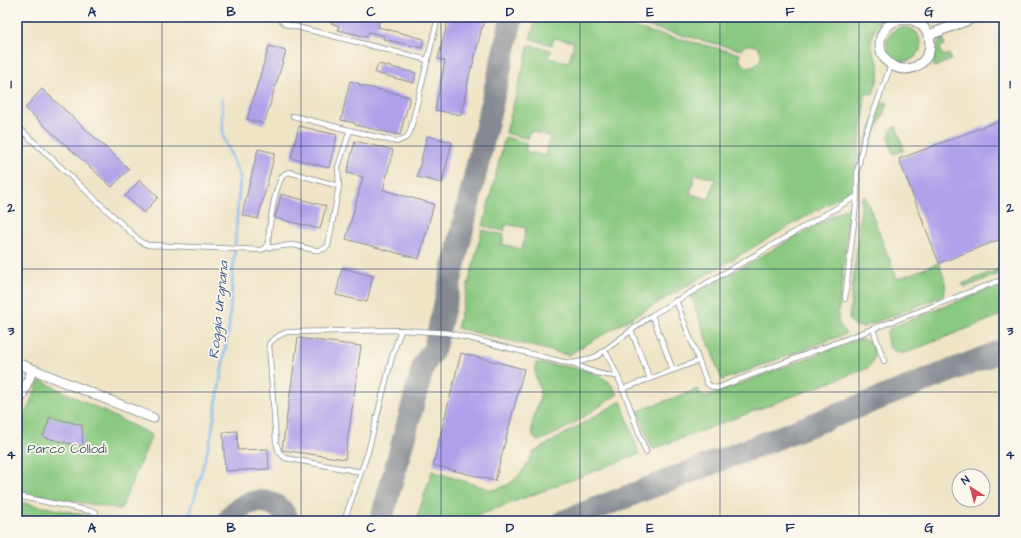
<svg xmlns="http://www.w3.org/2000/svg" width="1021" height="538" font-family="'Architects Daughter',sans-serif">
<rect width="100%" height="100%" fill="#fbf7ec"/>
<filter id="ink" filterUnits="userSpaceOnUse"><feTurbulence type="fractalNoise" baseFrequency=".025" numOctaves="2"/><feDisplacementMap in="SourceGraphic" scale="8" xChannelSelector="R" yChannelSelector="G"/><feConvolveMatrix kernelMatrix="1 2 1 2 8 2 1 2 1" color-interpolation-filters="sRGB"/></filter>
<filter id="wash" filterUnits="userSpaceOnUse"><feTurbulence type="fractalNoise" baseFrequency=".012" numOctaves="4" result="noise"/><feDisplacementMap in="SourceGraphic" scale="16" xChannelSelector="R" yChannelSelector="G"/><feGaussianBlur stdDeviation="0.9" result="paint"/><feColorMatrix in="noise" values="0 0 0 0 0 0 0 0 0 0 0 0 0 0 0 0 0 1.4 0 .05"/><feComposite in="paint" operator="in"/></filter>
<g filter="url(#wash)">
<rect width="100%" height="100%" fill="#efe4c6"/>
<!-- green -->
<path fill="#8ac981" stroke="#527c70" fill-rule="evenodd" d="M536,17H591L740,54V61C755,80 772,49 752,45C747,44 744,46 741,50L610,17H884C876,27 868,38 873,51C875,57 879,63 879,69C880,78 875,86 873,94L866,93L864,95V114L852,192L850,194L848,192L568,355L457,328L482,230L504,235L502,244L522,249L526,228L506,224L504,231L483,226L505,137L527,143L525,151L545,156L550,136L530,131L528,139L506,133L529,45L551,50L549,58L569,62L574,42L554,38L552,45L530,39ZM695,174L715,179L709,199L690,194Z
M923,17H955C941,22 937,24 923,17Z
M887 44a17 17 0 1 1 34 0a17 17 0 1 1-34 0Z
M943,38L945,45L940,47L943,56L949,54L951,60L934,67C932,56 933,45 943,38Z
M883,102L888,103L864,158C863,139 875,119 883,102Z
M896,126L904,150L893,154C890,144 885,133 896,126Z
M865,196L897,279L939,263C942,274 949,285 943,296L864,327C856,327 853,325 849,319L862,197Z
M850,206L838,316V322L846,334L722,380L691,296Z
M1004,267V272L966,287L962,284Z
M1004,283V314L905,353H898L889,347C887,340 884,332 892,327Z
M857,339C876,339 879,355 868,368L653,449L651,446L638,411L698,389L701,396L705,397Z
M536,363C560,366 588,367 608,381C612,384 615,390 618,394C593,410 567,431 538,441C523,433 540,406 540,394C540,381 532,378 536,363Z
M40,380L152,435L121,509L17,492V432Z
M621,401L639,454L464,521H416L432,471L492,490C506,488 516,480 524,469C528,463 530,457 534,452Z
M17,502L119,521H17Z"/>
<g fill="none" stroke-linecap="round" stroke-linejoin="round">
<!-- stream -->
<path stroke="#7cbcf1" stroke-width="2.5" d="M188,521L211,437L229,326L240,177L223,136L222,100"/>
<!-- taxiway -->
<path stroke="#858a92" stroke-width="23" d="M228,521C241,497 277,493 288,521
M381,521L424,364L434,349L440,325L512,17
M564,521L1004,350"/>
</g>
<g id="blocks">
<!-- building -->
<path fill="#b0a0ea" d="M333,17H380L378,27L424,39L422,48L383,39L384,36L369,32L367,37L338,30L339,26L331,23Z
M449,17H486L483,27H482L472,68L471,67L461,115L435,110L445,61L438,59Z
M269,46L286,51L264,124L247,119Z
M378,64L416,73L414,83L375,73Z
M350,81L360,84L359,85L410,97L400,135L355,125V123L341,120Z
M42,89L129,169L112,187L25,108Z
M1004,119V238L939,263L899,159Z
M299,126L337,135L329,168L291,158Z
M427,136L452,142L442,183L417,177Z
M355,141L393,150L383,190L434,204L419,259L346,239L363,177L347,173Z
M258,149L275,153L258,219L242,215Z
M140,180L158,197L144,213L125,196Z
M281,194L326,206L320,229L275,218Z
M342,268L373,276L367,302L336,295Z
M298,338L361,346L345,459L282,450Z
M461,353L524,369L495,481L433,465Z
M50,417L82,425L83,447L43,437Z
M237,431L238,450L268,449L269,469L225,471L223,432Z"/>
</g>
</g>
<g filter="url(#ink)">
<use href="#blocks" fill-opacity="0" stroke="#858a92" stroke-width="1"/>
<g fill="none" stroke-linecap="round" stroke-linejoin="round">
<!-- lane casing -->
<g stroke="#858a92" stroke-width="6">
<path id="lane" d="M279,17L281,20L285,24L428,60
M898,17L899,19
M293,116L397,142L407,137L410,132L438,17
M17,126L141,242L148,245L261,250L265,248L268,243C269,227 274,187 284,174L289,172L339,186
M265,248C274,247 283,246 291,245C304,245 317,256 328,246L339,186L338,167L350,130
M845,299L857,196V173L864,138L891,65
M676,300L707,383L710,386L717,388L1004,279
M652,315L673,370
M873,329L884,361
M631,330L650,379
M605,351C623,382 633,418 646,452
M573,363C586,370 602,376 617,376
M622,389L698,361
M361,472L285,458L279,452L276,442L269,344C274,338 279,335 287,332L401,330L449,333L563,362L573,363L583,361L597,356L652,315L857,196
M17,496L96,512
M344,521L368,452L392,357L401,330"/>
</g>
<!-- street casing -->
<g stroke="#858a92" stroke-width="11">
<path id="street" d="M880 44a25 25 0 1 1 50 0a25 25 0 1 1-50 0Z
M929,35L976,17
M17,363L153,418
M17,406L33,369"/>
</g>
<!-- lane -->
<use href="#lane" stroke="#fff" stroke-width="4.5"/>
<!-- street -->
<use href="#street" stroke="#fff" stroke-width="9"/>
</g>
</g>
<!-- grid -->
<path fill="none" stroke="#1b2f5e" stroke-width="1" stroke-opacity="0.55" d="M162,17V521M301,17V521M441,17V521M580,17V521M720,17V521M859,17V521M17,146H1004M17,269H1004M17,392H1004"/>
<g text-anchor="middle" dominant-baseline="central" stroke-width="3.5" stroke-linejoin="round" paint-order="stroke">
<!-- park labels -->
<g font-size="13" fill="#3c5d68" stroke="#fbf7ec">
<text x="67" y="449">Parco Collodi</text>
</g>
<!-- water labels -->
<g font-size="14" font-style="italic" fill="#38598a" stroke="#fbf7ec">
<text transform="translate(219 310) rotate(-84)">Roggia Urgnana</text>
</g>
</g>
<!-- margin -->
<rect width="1021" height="538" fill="none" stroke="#fbf7ec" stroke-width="44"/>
<!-- north arrow -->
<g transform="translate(971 488) rotate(324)"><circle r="19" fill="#fbf7ec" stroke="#a1a7b3"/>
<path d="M0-3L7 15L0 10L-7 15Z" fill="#d1495b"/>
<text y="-6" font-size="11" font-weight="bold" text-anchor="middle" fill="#1b2f5e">N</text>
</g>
<rect x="22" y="22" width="977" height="494" fill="none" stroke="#1b2f5e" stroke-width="1.5"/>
<g font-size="13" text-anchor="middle" font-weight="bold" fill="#1b2f5e">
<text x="92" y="16">A</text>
<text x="231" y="16">B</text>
<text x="371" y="16">C</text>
<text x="510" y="16">D</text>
<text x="650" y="16">E</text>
<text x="790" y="16">F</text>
<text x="929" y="16">G</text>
<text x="11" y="88">1</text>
<text x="1010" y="88">1</text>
<text x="11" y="212">2</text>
<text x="1010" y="212">2</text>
<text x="11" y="335">3</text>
<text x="1010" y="335">3</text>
<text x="11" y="459">4</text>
<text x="1010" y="459">4</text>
<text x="92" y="532">A</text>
<text x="231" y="532">B</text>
<text x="371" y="532">C</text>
<text x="510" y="532">D</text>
<text x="650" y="532">E</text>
<text x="790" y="532">F</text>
<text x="929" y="532">G</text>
</g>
</svg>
